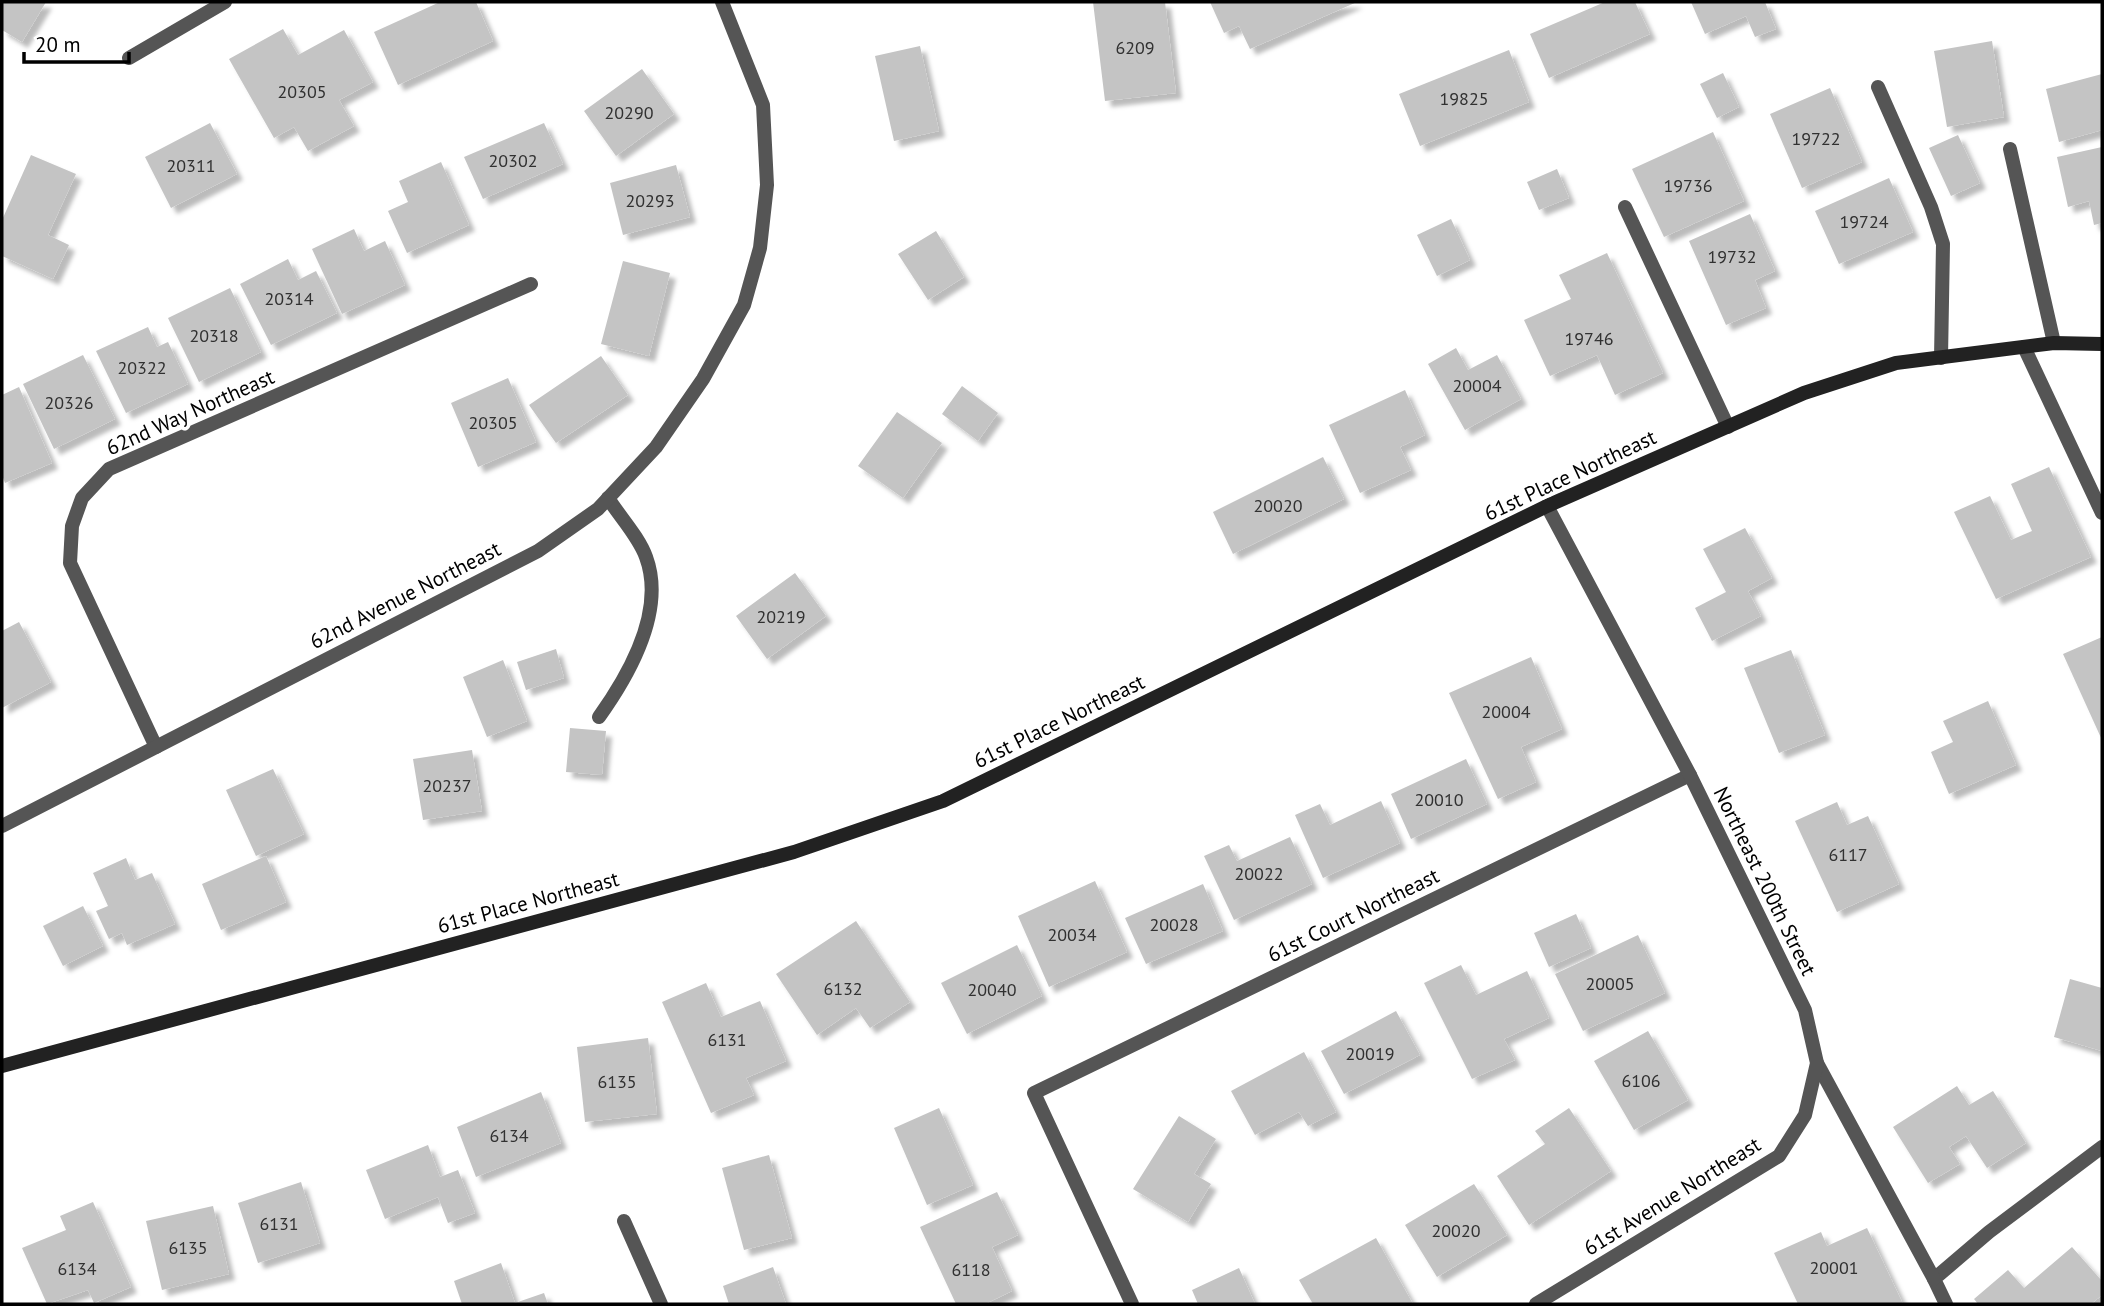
<svg xmlns="http://www.w3.org/2000/svg" width="2104" height="1306" font-family="'PT Sans',sans-serif">
<defs>
<filter id="shadow"><feDropShadow dx="6" dy="6" stdDeviation="2" flood-color="#0004"/></filter>
</defs>
<rect width="100%" height="100%" fill="#fff"/>
<!-- building -->
<path fill="#c4c4c4" filter="url(#shadow)" d="M2,2H46L22,42L2,30Z
M440,2H476L493,41L398,85L374,32Z
M1093,2H1165L1176,93L1105,101Z
M1210,2H1357L1250,49L1239,26L1224,33Z
M1605,2H1635L1650,34L1549,78L1530,34Z
M1691,2H1765L1776,29L1755,37L1746,16L1705,34Z
M283,29L298,55L344,30L373,82L339,100L354,126L308,151L294,127L274,138L229,59Z
M1992,41L2004,117L1947,127L1934,51Z
M920,46L939,131L894,141L875,56Z
M1509,50L1529,102L1420,146L1399,94Z
M642,69L674,114L616,156L584,111Z
M1723,73L1739,107L1717,118L1700,84Z
M2102,74V130L2059,142L2046,89Z
M1830,88L1862,162L1802,188L1770,114Z
M210,123L237,174L171,208L145,157Z
M544,123L563,164L483,199L464,157Z
M1713,132L1744,201L1664,237L1632,169Z
M1958,135L1980,183L1951,196L1929,148Z
M2102,147V223L2094,225L2089,201L2068,207L2057,157Z
M31,155L76,174L48,235L69,245L53,279L2,256V220Z
M441,162L469,225L407,253L388,211L408,202L399,181Z
M676,165L690,217L623,235L610,183Z
M1557,169L1569,198L1539,210L1527,182Z
M1889,178L1913,232L1839,264L1815,211Z
M1750,214L1775,271L1755,280L1766,308L1726,325L1689,241Z
M1451,219L1470,260L1437,276L1417,235Z
M354,229L364,251L385,241L405,285L342,314L312,249Z
M936,231L964,277L928,300L898,254Z
M1607,253L1663,373L1615,395L1597,355L1550,376L1524,320L1571,299L1559,275Z
M288,259L298,280L316,271L337,313L271,345L240,284Z
M623,261L670,273L649,356L601,344Z
M230,288L261,352L199,382L168,318Z
M148,327L157,347L168,342L188,384L126,413L96,351Z
M1456,348L1468,370L1497,355L1521,399L1465,430L1428,364Z
M83,355L115,419L54,449L23,384Z
M601,356L628,395L556,443L529,405Z
M508,378L536,442L478,467L451,403Z
M962,386L998,413L978,441L942,414Z
M19,387L52,463L5,483L2,475V395Z
M1405,390L1425,435L1400,447L1411,470L1360,493L1329,425Z
M897,412L942,443L903,498L858,466Z
M1323,457L1344,499L1233,554L1213,512Z
M2049,467L2091,557L1996,599L1954,512L1990,496L2011,540L2032,531L2011,484Z
M1745,528L1772,578L1748,591L1761,616L1712,641L1695,608L1726,592L1703,549Z
M795,573L826,616L767,659L736,616Z
M19,622L51,682L2,708V631Z
M2102,637V740L2063,654Z
M556,649L564,678L526,690L517,662Z
M1791,650L1825,735L1779,753L1744,668Z
M1531,657L1562,729L1521,747L1536,782L1498,799L1449,693Z
M503,660L527,721L487,737L463,677Z
M1988,701L2016,765L1949,794L1931,752L1953,742L1943,721Z
M570,728L606,731L602,775L566,772Z
M472,750L482,811L423,820L413,759Z
M1466,759L1487,804L1411,839L1391,794Z
M273,769L304,834L256,856L226,790Z
M1381,801L1400,843L1323,878L1295,815L1320,804L1330,825Z
M1837,802L1847,825L1868,816L1899,884L1837,912L1795,821Z
M1290,837L1312,884L1234,920L1204,856L1229,845L1237,861Z
M266,856L286,902L221,930L202,884Z
M126,858L135,880L152,873L175,924L127,945L122,933L109,939L96,911L108,906L93,873Z
M1095,881L1127,952L1049,987L1018,916Z
M1203,884L1223,931L1146,964L1125,918Z
M83,906L103,946L63,966L43,926Z
M1576,914L1591,948L1549,967L1534,933Z
M856,921L910,1002L870,1028L856,1008L817,1035L776,974Z
M1638,935L1665,993L1583,1031L1555,974Z
M1017,945L1042,996L967,1034L941,983Z
M1461,965L1476,995L1527,971L1549,1018L1504,1039L1515,1060L1472,1079L1424,983Z
M2070,979L2102,988V1051L2054,1037Z
M706,983L721,1017L760,1001L786,1061L746,1078L754,1095L711,1113L662,1002Z
M1396,1011L1420,1055L1344,1094L1321,1051Z
M1648,1031L1688,1100L1634,1130L1594,1061Z
M648,1038L657,1114L585,1122L577,1047Z
M1304,1052L1336,1112L1308,1126L1299,1112L1255,1135L1231,1091Z
M1957,1086L1969,1105L1993,1091L2026,1143L1987,1168L1966,1136L1949,1147L1960,1164L1928,1183L1893,1127Z
M541,1092L561,1143L476,1177L457,1127Z
M939,1108L973,1185L927,1205L894,1128Z
M1569,1108L1611,1171L1529,1225L1497,1176L1545,1144L1535,1131Z
M1179,1116L1216,1139L1194,1174L1211,1184L1188,1222L1133,1189Z
M428,1145L440,1177L458,1170L475,1213L448,1223L438,1197L385,1219L366,1170Z
M769,1155L792,1238L744,1250L722,1168Z
M301,1182L320,1243L258,1263L238,1203Z
M1474,1184L1507,1235L1437,1277L1405,1225Z
M997,1192L1018,1235L992,1247L1012,1291L985,1304H956L920,1227Z
M93,1202L131,1287L94,1303L88,1290L47,1304L22,1248L66,1230L60,1216Z
M213,1206L229,1274L162,1290L146,1221Z
M1867,1228L1903,1304H1798L1774,1253L1821,1232L1827,1246Z
M1376,1238L1413,1304H1313L1299,1280Z
M2072,1247L2102,1281V1295L2091,1304H1978L1974,1299L2008,1270L2024,1288Z
M501,1263L515,1303L544,1293L548,1304H462L454,1281Z
M773,1267L786,1304H729L723,1286Z
M1239,1268L1255,1304H1198L1192,1290Z"/>
<g fill="none" stroke-linecap="round" stroke-linejoin="round">
<!-- service -->
<path stroke="#555" stroke-width="14" d="M1878,87L1931,207L1943,244L1941,358
M2010,149L2054,343
M1625,207L1728,427
M2024,347L2102,513
M599,717C629,675 666,611 646,557C639,537 620,517 608,498
M1946,1304L1934,1279L1989,1232L2102,1147"/>
<!-- minor -->
<path stroke="#555" stroke-width="14" d="M129,58L225,2
M156,747L70,563L72,526L82,498L109,469L531,284
M1817,1063L1934,1279
M624,1221L661,1304
M1132,1304L1034,1093L1690,775"/>
<!-- tertiary -->
<path stroke="#555" stroke-width="14" d="M2,826L538,551L598,509L656,447L703,379L744,305L760,248L767,185L763,105L722,2
M1536,1304L1779,1156L1805,1115L1817,1063L1805,1010L1690,775L1547,506"/>
<!-- secondary -->
<path stroke="#222" stroke-width="14" d="M2,1066L794,852L943,801L1547,506L1804,393L1896,363L2054,343L2102,344"/>
</g>
<g text-anchor="middle" dominant-baseline="central" stroke-width="7" stroke-linejoin="round" paint-order="stroke">
<!-- number labels -->
<g font-size="18" fill="#313131">
<text x="1135" y="47">6209</text>
<text x="302" y="91">20305</text>
<text x="1464" y="98">19825</text>
<text x="629" y="112">20290</text>
<text x="1816" y="138">19722</text>
<text x="513" y="160">20302</text>
<text x="191" y="165">20311</text>
<text x="1688" y="185">19736</text>
<text x="650" y="200">20293</text>
<text x="1864" y="221">19724</text>
<text x="1732" y="256">19732</text>
<text x="289" y="298">20314</text>
<text x="214" y="335">20318</text>
<text x="1589" y="338">19746</text>
<text x="142" y="367">20322</text>
<text x="1477" y="385">20004</text>
<text x="69" y="402">20326</text>
<text x="493" y="422">20305</text>
<text x="1278" y="505">20020</text>
<text x="781" y="616">20219</text>
<text x="1506" y="711">20004</text>
<text x="447" y="785">20237</text>
<text x="1439" y="799">20010</text>
<text x="1848" y="854">6117</text>
<text x="1259" y="873">20022</text>
<text x="1174" y="924">20028</text>
<text x="1072" y="934">20034</text>
<text x="1610" y="983">20005</text>
<text x="843" y="988">6132</text>
<text x="992" y="989">20040</text>
<text x="727" y="1039">6131</text>
<text x="1370" y="1053">20019</text>
<text x="1641" y="1080">6106</text>
<text x="617" y="1081">6135</text>
<text x="509" y="1135">6134</text>
<text x="279" y="1223">6131</text>
<text x="1456" y="1230">20020</text>
<text x="188" y="1247">6135</text>
<text x="1834" y="1267">20001</text>
<text x="77" y="1268">6134</text>
<text x="971" y="1269">6118</text>
</g>
<!-- street labels -->
<g font-size="21" fill="#000" stroke="#fff">
<text transform="translate(190 412) rotate(-24)">62nd Way Northeast</text>
<text transform="translate(1570 475) rotate(-25)">61st Place Northeast</text>
<text transform="translate(405 595) rotate(-27)">62nd Avenue Northeast</text>
<text transform="translate(1059 721) rotate(-26)">61st Place Northeast</text>
<text transform="translate(1765 881) rotate(64)">Northeast 200th Street</text>
<text transform="translate(528 902) rotate(-15)">61st Place Northeast</text>
<text transform="translate(1353 915) rotate(-26)">61st Court Northeast</text>
<text transform="translate(1672 1196) rotate(-32)">61st Avenue Northeast</text>
</g>
</g>
<!-- border -->
<rect width="2104" height="1306" fill="none" stroke="#000000" stroke-width="7"/>
<!-- scale -->
<path d="M24 52v10h105v-10" fill="none" stroke="#000000" stroke-width="3.5"/>
<text x="35" y="52" font-size="21" fill="#000000" stroke="#ffffff" stroke-width="5" paint-order="stroke">20 m</text>
</svg>
